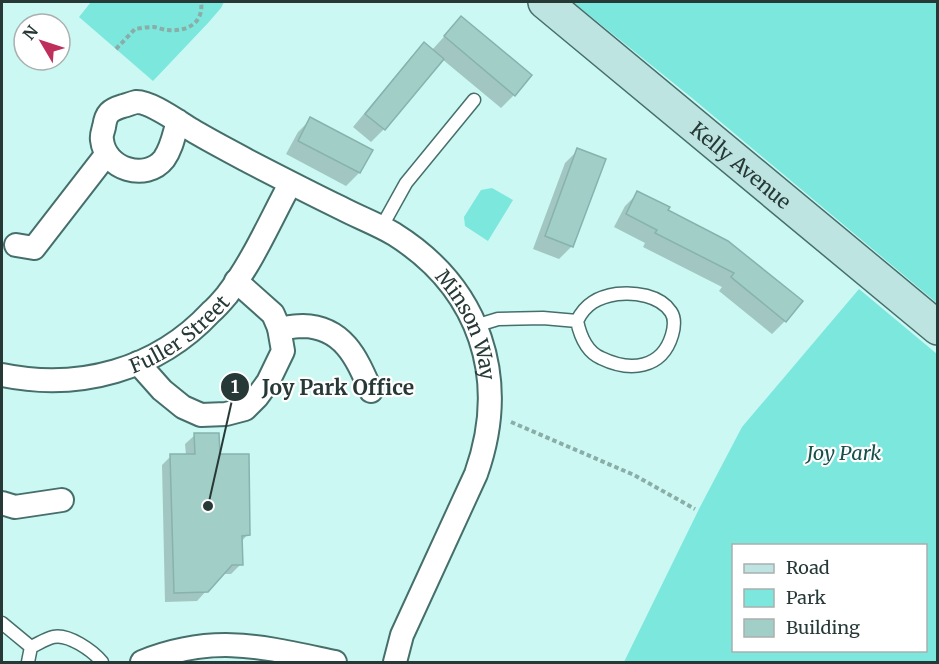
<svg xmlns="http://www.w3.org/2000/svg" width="939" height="664" font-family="Merriweather,serif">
<rect width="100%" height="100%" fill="#cbf8f2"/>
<!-- green -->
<path fill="#7be7dd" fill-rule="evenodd" d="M91,2H224L221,8L208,23L153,81L79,17Z
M573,2H937V303L692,98Z
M492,188L513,200L488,241L465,226L464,217L481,190Z
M859,289L937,354V662H624L700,507L742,427ZM734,546H926V650H734Z"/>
<!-- shadow -->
<path fill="#0003" d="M461,18L530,75L514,95L501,108L442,59L384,129L371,142L353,127L411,57L424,44L432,50Z
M311,119L370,150L359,173L346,186L286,154L298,132Z
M578,150L572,246L559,259L533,249L565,163Z
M638,193L666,211L727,242L785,321L772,334L719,291L722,287L643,247L645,243L614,227L625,206Z
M195,435L218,456L248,534L241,542V564L231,574H222L197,601L165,602L162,465L171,456L186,455L185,444Z"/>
<!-- building -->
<path fill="#a2cec8" stroke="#87b2ad" stroke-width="1.5" d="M461,16L532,75L515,96L444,36Z
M424,42L444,59L385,130L365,114Z
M310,117L373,150L360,173L298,141Z
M577,148L606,159L573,247L545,236Z
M637,191L670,207L668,210L728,241L803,301L786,322L731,277L734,273L655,233L657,230L626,214Z
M194,433H219L220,454H249L250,535L242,536L243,565H232L208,592L174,593L170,454H195Z"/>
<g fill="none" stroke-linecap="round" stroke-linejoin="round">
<!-- lane casing -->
<g stroke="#466f6b" stroke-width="15">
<path id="lane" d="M381,228L406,183L474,100
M475,326L498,319L543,318L577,321C580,335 587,352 601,358C630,372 662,369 672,335C674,328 675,318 671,312C660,295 634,292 617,294C598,297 585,304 577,321
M2,623L31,647
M28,662L31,647C38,644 45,639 53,637C68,633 93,651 102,662"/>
</g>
<!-- street casing -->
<g stroke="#466f6b" stroke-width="26">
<g id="street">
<path id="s1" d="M178,121C174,134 172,148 164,159C146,182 105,169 102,140C101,136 103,131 104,127C106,113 110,110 123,106C127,105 132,103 136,102C150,101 180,123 192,130C210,141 230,151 248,161C279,177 310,193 341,208C358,217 377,224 394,234C480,288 510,378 476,474L402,635L395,662"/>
<path d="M16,245L34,248L106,155"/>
<path d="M279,328C287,328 295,326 303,326C344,327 357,359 371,391"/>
<path d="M138,363L162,390L183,407L201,415L226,414L245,409L257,397L268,382L283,351L279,328L273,314L236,281"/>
<path id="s2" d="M2,375C79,391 157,370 211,312C217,307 222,301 227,295C253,261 270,221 290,184"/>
<path d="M2,503L15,507L62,500"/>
<path d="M142,662C214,633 263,647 335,662"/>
</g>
</g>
<!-- secondary casing -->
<g stroke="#466f6b" stroke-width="36">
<g id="secondary">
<path id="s3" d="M545,2L938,328"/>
</g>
</g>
<!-- path -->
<path stroke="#8aada8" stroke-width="4" stroke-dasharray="4.5 3" stroke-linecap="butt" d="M116,49L135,29C141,28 148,27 154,27C159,28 164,30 168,30C188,32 204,22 201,2
M511,422L634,475L695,509"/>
<!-- lane -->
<use href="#lane" stroke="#fff" stroke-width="12"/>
<!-- street -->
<use href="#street" stroke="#fff" stroke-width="22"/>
<!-- secondary -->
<use href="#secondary" stroke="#bde4e1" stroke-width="33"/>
</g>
<g text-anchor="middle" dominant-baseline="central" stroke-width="4.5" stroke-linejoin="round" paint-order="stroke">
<!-- street labels -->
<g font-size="20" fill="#273937" stroke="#fff">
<text stroke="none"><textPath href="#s3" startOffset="255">Kelly Avenue</textPath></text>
<text stroke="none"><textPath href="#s1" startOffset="590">Minson Way</textPath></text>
<text stroke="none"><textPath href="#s2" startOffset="189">Fuller Street</textPath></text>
</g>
<!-- park labels -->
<g font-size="20" font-style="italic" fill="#18504b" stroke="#fff">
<text x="844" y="452">Joy Park</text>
</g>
</g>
<!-- callouts -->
<path fill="none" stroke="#273937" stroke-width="2" d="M208 506L235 387"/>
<g fill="#273937" stroke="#fff" stroke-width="2">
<circle cx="208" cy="506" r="6"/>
<circle cx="235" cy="387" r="15"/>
</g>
<g font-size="18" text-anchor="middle" font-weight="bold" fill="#fff">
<text x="235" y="393">1</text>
</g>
<g font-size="21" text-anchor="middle" font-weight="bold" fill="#273937" stroke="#fff" stroke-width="4.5" stroke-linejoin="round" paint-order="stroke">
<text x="338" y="395">Joy Park Office</text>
</g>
<!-- border -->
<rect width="939" height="664" fill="none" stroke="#273937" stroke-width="6"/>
<!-- legend -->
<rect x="732" y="544" width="195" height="108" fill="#ffffff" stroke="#a9b0af" stroke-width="1.5"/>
<rect x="744" y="564" width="30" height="9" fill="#bde4e1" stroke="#a9b0af" stroke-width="1.5"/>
<text x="786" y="574" font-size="18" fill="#273937">Road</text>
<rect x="744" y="589" width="30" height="18" fill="#7be7dd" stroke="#a9b0af" stroke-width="1.5"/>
<text x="786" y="604" font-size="18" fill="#273937">Park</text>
<rect x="744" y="619" width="30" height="18" fill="#a2cec8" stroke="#a9b0af" stroke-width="1.5"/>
<text x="786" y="634" font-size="18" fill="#273937">Building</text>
<!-- north arrow -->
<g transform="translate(42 42) rotate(309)"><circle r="28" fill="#ffffff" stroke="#a9b0af" stroke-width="1.5"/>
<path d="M0-4.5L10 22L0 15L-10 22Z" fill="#be2f5b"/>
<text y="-9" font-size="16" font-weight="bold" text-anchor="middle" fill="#273937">N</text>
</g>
</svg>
